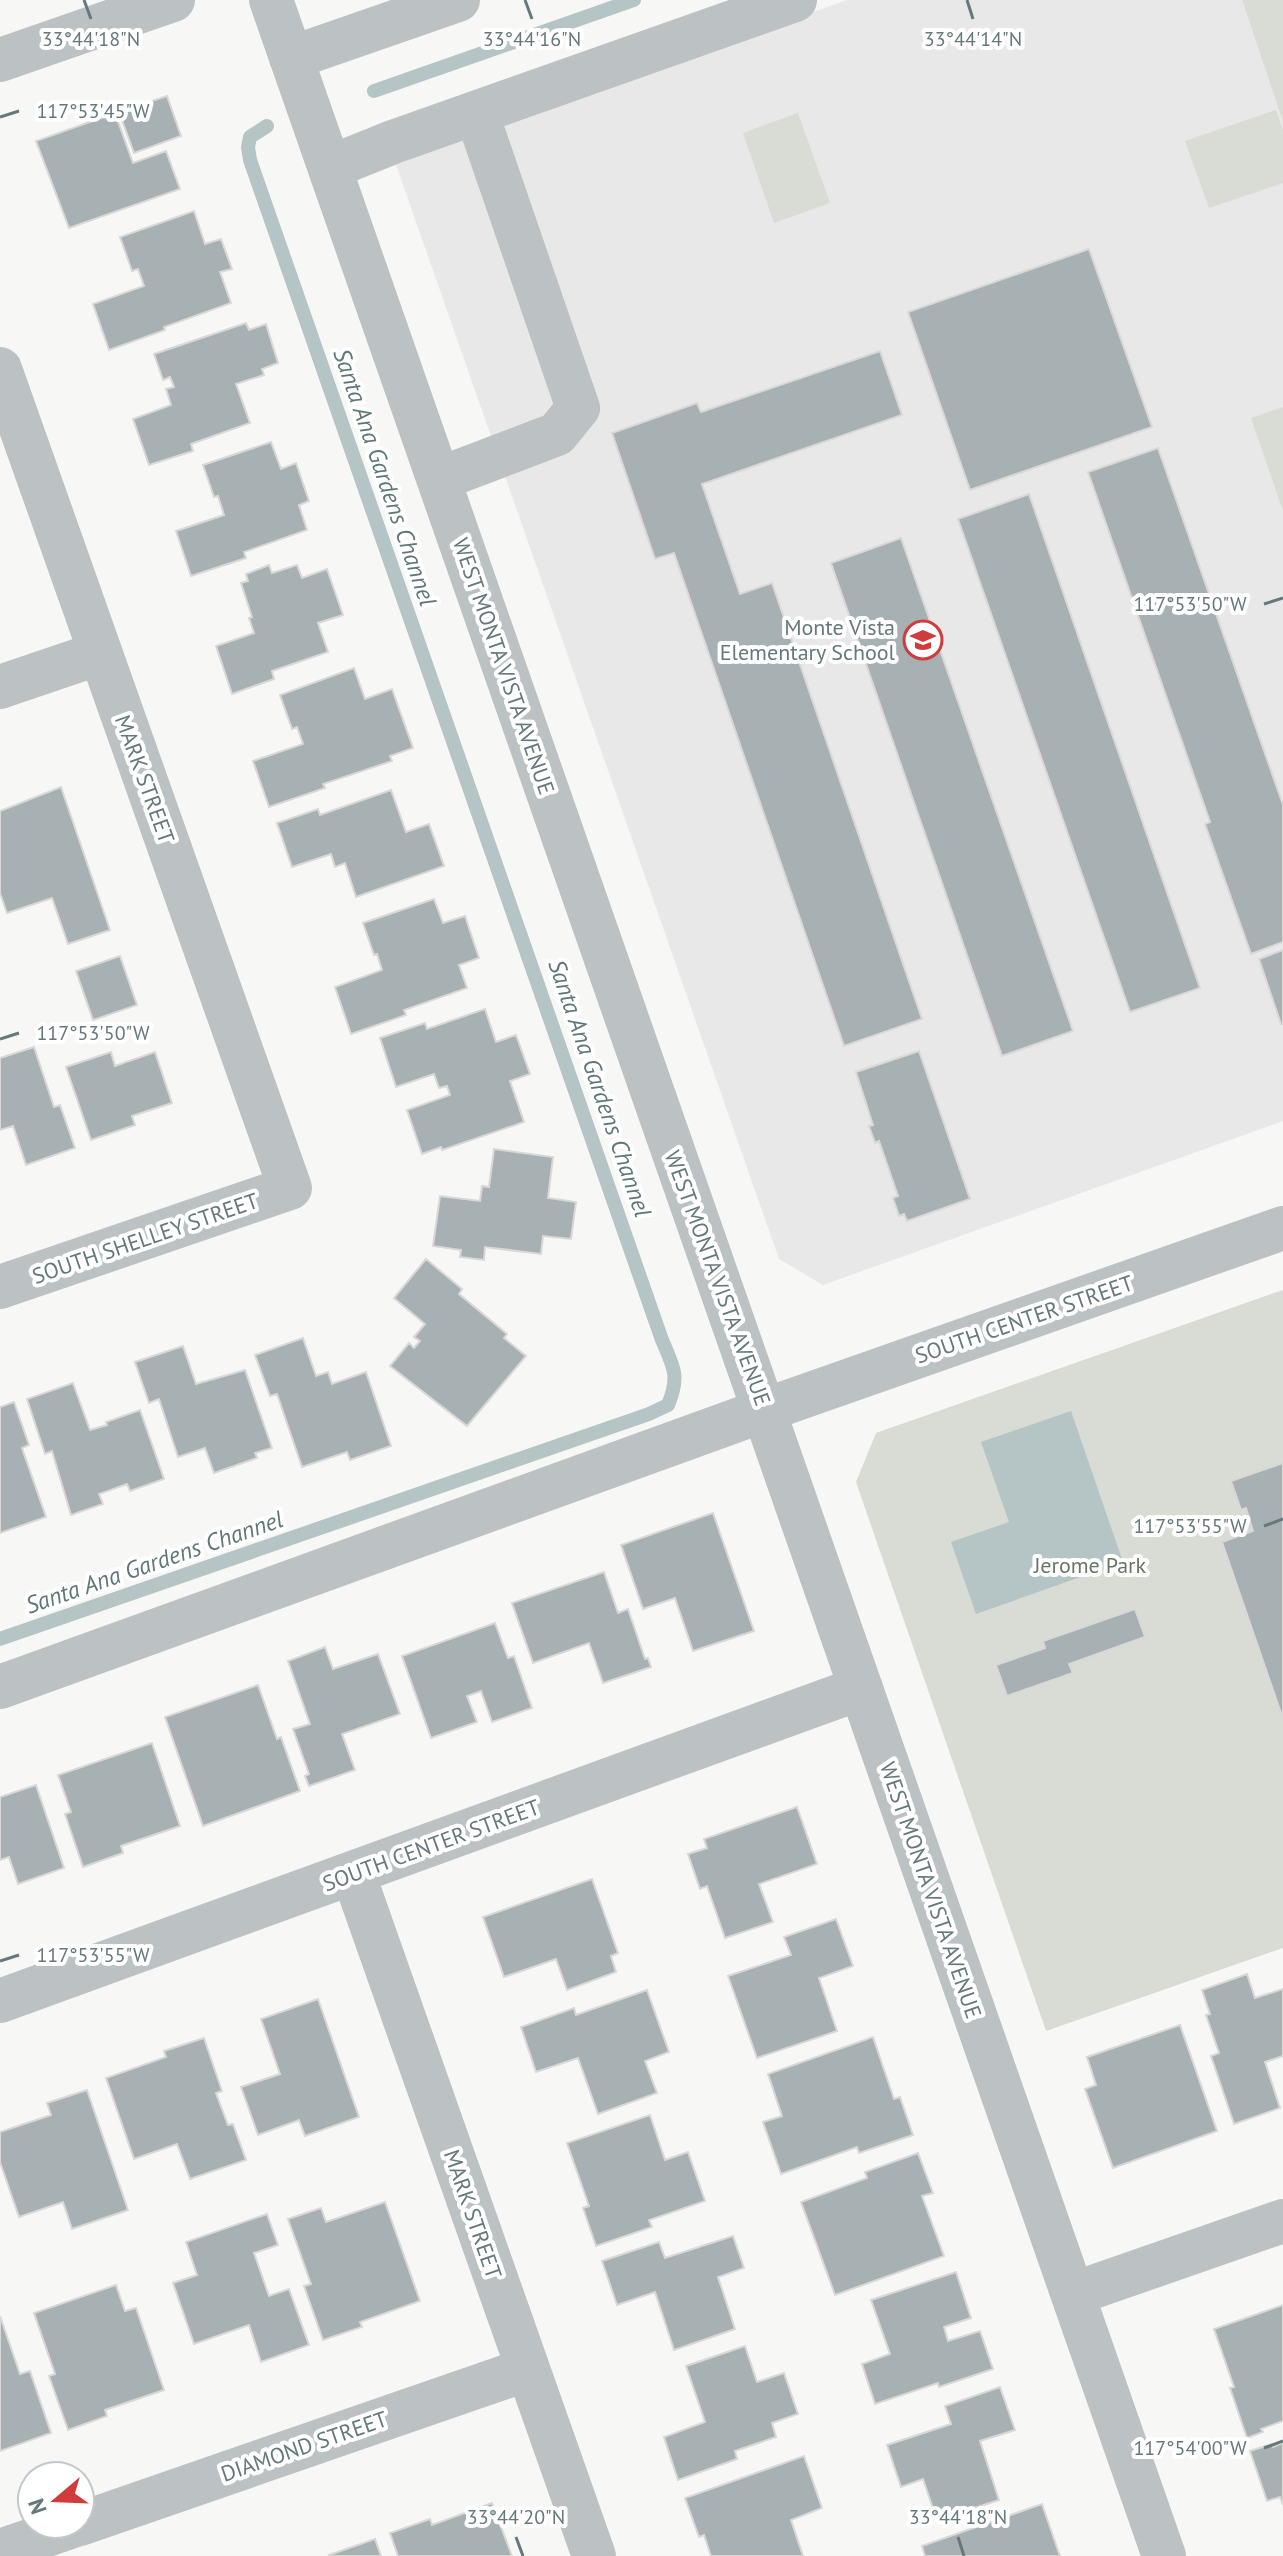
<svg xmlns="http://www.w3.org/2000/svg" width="1283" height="2556" font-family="'PT Sans',sans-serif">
<rect width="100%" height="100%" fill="#f7f7f5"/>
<!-- built -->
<path fill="#e8e8e8" d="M847,0H1242L1283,122V1121L823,1285L779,1259L394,159Z"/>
<!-- green -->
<path fill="#d8dcd4" d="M1242,0H1283V122Z
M1276,110L1283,130V183L1209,208L1185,141Z
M798,113L830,203L774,223L743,133Z
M1283,407V511L1251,418Z
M1283,1290V1948L1046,2031L856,1482L876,1433Z"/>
<!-- water -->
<path fill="#b5c4c5" d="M1071,1411L1123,1562L976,1614L951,1542L1009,1522L981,1442Z"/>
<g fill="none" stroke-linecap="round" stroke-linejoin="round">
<!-- stream -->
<path stroke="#b5c4c5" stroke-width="14" d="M374,91L634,0
M0,1639L649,1414L668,1405C680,1376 674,1368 662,1340L250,160L248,147L250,137L267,126"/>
</g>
<!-- building -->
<path fill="#a7b0b3" stroke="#d9d8d7" stroke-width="2" d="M167,96L181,136L134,153L119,112Z
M115,113L133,163L166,151L180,189L69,228L36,141Z
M194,211L205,244L221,239L232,269L220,272L231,303L164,327L165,330L109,350L93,304L144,286L138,269L132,271L120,237Z
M1089,249L1152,427L970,490L908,312Z
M246,323L249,330L266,324L278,363L262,369L264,375L236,384L250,423L191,444L193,451L149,465L133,419L171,405L166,389L174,387L170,377L163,380L154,354Z
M880,351L902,415L702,484L740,594L772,583L922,1019L844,1046L674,553L655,559L612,433L697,403L701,412Z
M271,442L281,469L296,463L309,501L299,505L307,530L244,552L246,558L191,576L176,531L224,515L218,496L214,497L203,465Z
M1158,448L1283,805V942L1251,954L1205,824L1210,822L1088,472Z
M1029,494L1200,988L1130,1012L958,519Z
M901,538L1073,1031L1002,1056L831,563Z
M269,565L272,573L297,565L302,578L327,569L343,615L318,623L328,652L272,671L274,679L232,694L216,646L254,633L249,618L252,617L241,583L248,581L246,574Z
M354,668L365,699L392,689L413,748L390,756L392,761L323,784L325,788L269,807L253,761L303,744L297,727L292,729L280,695Z
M61,787L110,930L68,944L52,898L7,913L0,893V811Z
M391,790L406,832L429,824L444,866L356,897L345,863L335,867L331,854L292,867L277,823L318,809L320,815Z
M434,899L443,923L465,916L479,958L459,965L467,988L404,1010L406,1015L351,1034L335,987L382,970L377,954L374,955L363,923Z
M1283,950V1024H1281L1259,959Z
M120,956L137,1005L93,1020L76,971Z
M485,1009L496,1042L516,1035L530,1074L510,1081L524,1122L442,1150L441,1147L422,1154L407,1110L450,1095L447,1086L439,1088L434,1074L396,1087L380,1038L425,1023L427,1029Z
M34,1047L54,1107L60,1105L75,1148L26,1165L13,1126L0,1130V1058Z
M919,1051L970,1199L907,1221L904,1214L899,1216L893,1198L898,1196L879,1141L875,1143L869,1126L873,1125L856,1072Z
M111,1052L115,1066L155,1052L172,1103L132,1116L135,1125L91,1140L66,1067Z
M494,1149L553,1157L548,1198L576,1202L571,1239L543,1236L541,1254L485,1247L484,1260L460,1257L461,1250L433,1246L440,1196L480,1201L482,1186L489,1187Z
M426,1259L462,1289L459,1294L507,1334L504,1338L526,1356L467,1426L390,1366L409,1343L414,1348L420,1341L414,1337L425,1324L394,1298Z
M303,1338L316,1376L328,1372L332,1384L366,1372L391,1446L350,1460L347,1452L302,1467L277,1394L270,1396L255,1355Z
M183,1346L196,1384L245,1370L272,1448L255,1453L257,1458L214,1473L205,1448L178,1457L159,1399L149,1403L135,1362Z
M73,1383L90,1430L107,1425L106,1422L140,1410L164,1479L130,1491L127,1484L99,1494L103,1504L71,1515L52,1451L45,1454L27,1399Z
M14,1402L29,1445L22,1448L46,1517L0,1533V1407Z
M1283,1463V1719L1222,1542L1253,1531L1246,1508L1241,1510L1231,1481Z
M713,1513L754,1631L693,1651L675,1598L643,1609L621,1545Z
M604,1572L618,1613L628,1609L645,1659L648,1658L651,1667L603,1683L589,1643L533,1663L512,1603Z
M1135,1609L1145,1637L1069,1664L1073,1673L1007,1696L996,1665L1045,1648L1043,1641Z
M495,1623L508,1658L514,1656L532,1708L492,1722L481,1691L467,1696L477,1722L431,1738L402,1656Z
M325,1647L333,1669L378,1654L400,1714L342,1734L355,1770L309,1786L305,1776L309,1774L293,1729L310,1724L288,1661Z
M258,1685L277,1739L281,1737L300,1791L203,1826L165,1717Z
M152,1743L180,1826L121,1846L123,1853L83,1867L65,1814L71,1812L58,1775Z
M36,1785L64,1868L18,1884L9,1857L0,1860V1797Z
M797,1807L817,1864L759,1884L773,1922L725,1938L707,1886L700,1889L688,1854L707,1848L704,1839Z
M592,1879L618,1953L611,1956L616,1972L567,1990L556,1959L504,1977L483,1917Z
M836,1919L853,1966L819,1978L837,2031L757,2058L728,1976L791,1955L784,1937Z
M1247,1974L1255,1998L1283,1989V2056L1265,2062L1280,2108L1234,2124L1211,2056L1219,2053L1206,2015L1210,2014L1202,1990Z
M647,1990L669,2052L645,2061L657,2093L598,2114L578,2058L536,2072L521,2027L574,2008L576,2015Z
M318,1999L359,2117L305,2136L299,2120L258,2135L241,2087L280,2074L261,2019Z
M1180,2025L1217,2131L1113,2168L1085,2089L1096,2085L1087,2057Z
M873,2037L894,2099L900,2097L913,2135L859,2153L857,2147L781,2174L763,2122L782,2116L768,2074Z
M204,2038L222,2091L216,2093L228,2125L233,2124L246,2160L190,2179L177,2144L134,2159L106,2078L166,2057L164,2051Z
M87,2090L128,2210L72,2229L63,2202L19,2217L0,2162V2132L51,2115L47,2103Z
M650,2115L665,2160L688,2152L705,2201L649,2220L652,2227L596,2246L583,2208L589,2206L567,2143Z
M918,2153L933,2193L922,2196L944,2256L835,2295L801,2202L867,2178L865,2172Z
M385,2202L420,2301L360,2322L362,2327L323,2340L304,2286L311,2284L288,2219L321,2208L326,2222Z
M267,2214L278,2245L254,2253L269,2296L289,2289L309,2345L261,2362L249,2325L194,2344L173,2283L197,2275L186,2242Z
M733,2236L744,2268L718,2277L735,2329L674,2350L655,2292L617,2305L602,2261L659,2242L665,2258Z
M956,2272L971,2318L944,2327L948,2341L980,2331L993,2369L939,2387L938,2383L875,2404L862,2364L890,2354L871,2300Z
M116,2285L125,2311L136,2308L164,2390L105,2410L107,2416L68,2430L49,2376L55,2374L34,2313Z
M1283,2305V2421L1261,2429L1263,2432L1247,2438L1230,2388L1234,2387L1214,2329Z
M0,2316L20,2374L30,2371L51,2433L0,2451Z
M745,2346L757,2382L784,2373L798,2414L772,2423L776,2437L735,2451L737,2459L678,2480L664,2437L705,2422L686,2366Z
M1000,2387L1015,2430L980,2441L999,2500L937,2520L923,2479L901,2487L887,2445L951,2424L945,2406Z
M1283,2443V2505L1280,2497L1267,2501L1250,2451L1272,2444L1273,2447Z
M804,2456L822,2508L791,2520L803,2556H711L704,2535L699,2537L685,2498Z
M492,2503L512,2556H398L390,2533L430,2519L432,2525Z
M1042,2504L1060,2556H925L922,2546Z
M375,2539L381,2556H330L329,2555Z"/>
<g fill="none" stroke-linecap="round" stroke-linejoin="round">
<!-- minor -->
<path stroke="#bcc2c4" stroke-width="44" d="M271,0L1164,2556
M291,58L458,0
M0,60L173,0
M331,167L393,142L795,0
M0,369L290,1188L0,1287
M439,479L557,434L578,408L482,129
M0,687L100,653
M0,1687L765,1410L1283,1228
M353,1873L594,2556
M0,2001L861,1688
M1073,2294L1283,2221
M80,2524L528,2369
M0,2551L79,2524"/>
</g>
<!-- ticks -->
<path fill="none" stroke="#65787c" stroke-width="3" d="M84,0L91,19M525,0L532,19M967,0L973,19M0,117L19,111M1264,604L1283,598M0,1039L19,1033M1264,1526L1283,1519M0,1961L19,1955M1264,2448L1283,2441M516,2537L523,2556M958,2537L964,2556"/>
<!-- icons -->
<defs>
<g id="school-ring" transform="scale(2)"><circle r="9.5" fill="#fff" stroke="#d13b3c" stroke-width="1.5"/><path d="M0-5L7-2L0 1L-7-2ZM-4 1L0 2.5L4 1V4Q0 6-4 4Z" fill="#d13b3c"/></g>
</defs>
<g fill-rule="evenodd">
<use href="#school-ring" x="923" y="640"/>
</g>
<g text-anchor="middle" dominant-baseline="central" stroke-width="8" stroke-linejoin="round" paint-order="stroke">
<!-- poi labels -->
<g font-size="22" fill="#65787c" stroke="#fff" text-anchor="end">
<text x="895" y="627">Monte Vista<tspan x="895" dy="25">Elementary School</tspan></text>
</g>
<!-- street labels -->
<g font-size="22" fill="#65787c" stroke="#fff">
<text transform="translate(504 666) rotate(71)">WEST MONTA VISTA AVENUE</text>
<text transform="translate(145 779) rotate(70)">MARK STREET</text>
<text transform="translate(145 1238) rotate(-19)">SOUTH SHELLEY STREET</text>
<text transform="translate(718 1278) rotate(70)">WEST MONTA VISTA AVENUE</text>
<text transform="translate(1024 1319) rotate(-19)">SOUTH CENTER STREET</text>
<text transform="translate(431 1845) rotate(-20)">SOUTH CENTER STREET</text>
<text transform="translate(931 1890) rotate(71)">WEST MONTA VISTA AVENUE</text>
<text transform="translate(473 2214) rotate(71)">MARK STREET</text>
<text transform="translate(304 2446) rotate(-19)">DIAMOND STREET</text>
</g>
<!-- park labels -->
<g font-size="22" fill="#6b7564" stroke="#fff">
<text x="1090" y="1565">Jerome Park</text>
</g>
<!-- water labels -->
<g font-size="24" font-style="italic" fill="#607778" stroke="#fff">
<text transform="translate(385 477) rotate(71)">Santa Ana Gardens Channel</text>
<text transform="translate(600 1088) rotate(71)">Santa Ana Gardens Channel</text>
<text transform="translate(154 1562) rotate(-19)">Santa Ana Gardens Channel</text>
</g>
</g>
<g font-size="20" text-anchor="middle" fill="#65787c" stroke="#fff" stroke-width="8" stroke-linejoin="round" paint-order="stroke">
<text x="91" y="46">33°44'18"N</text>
<text x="532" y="46">33°44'16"N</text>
<text x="973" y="46">33°44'14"N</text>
<text x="93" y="118">117°53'45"W</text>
<text x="1190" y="611">117°53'50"W</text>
<text x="93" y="1040">117°53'50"W</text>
<text x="1190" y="1533">117°53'55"W</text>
<text x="93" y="1962">117°53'55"W</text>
<text x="1190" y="2455">117°54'00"W</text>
<text x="516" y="2524">33°44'20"N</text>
<text x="958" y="2524">33°44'18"N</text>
</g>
<!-- north arrow -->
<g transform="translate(56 2500) rotate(251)"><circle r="38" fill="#ffffff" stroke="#c1c9cb" stroke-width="2"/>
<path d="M0-6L14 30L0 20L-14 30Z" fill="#d13b3c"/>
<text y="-12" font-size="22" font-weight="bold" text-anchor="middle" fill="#65787c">N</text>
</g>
</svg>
